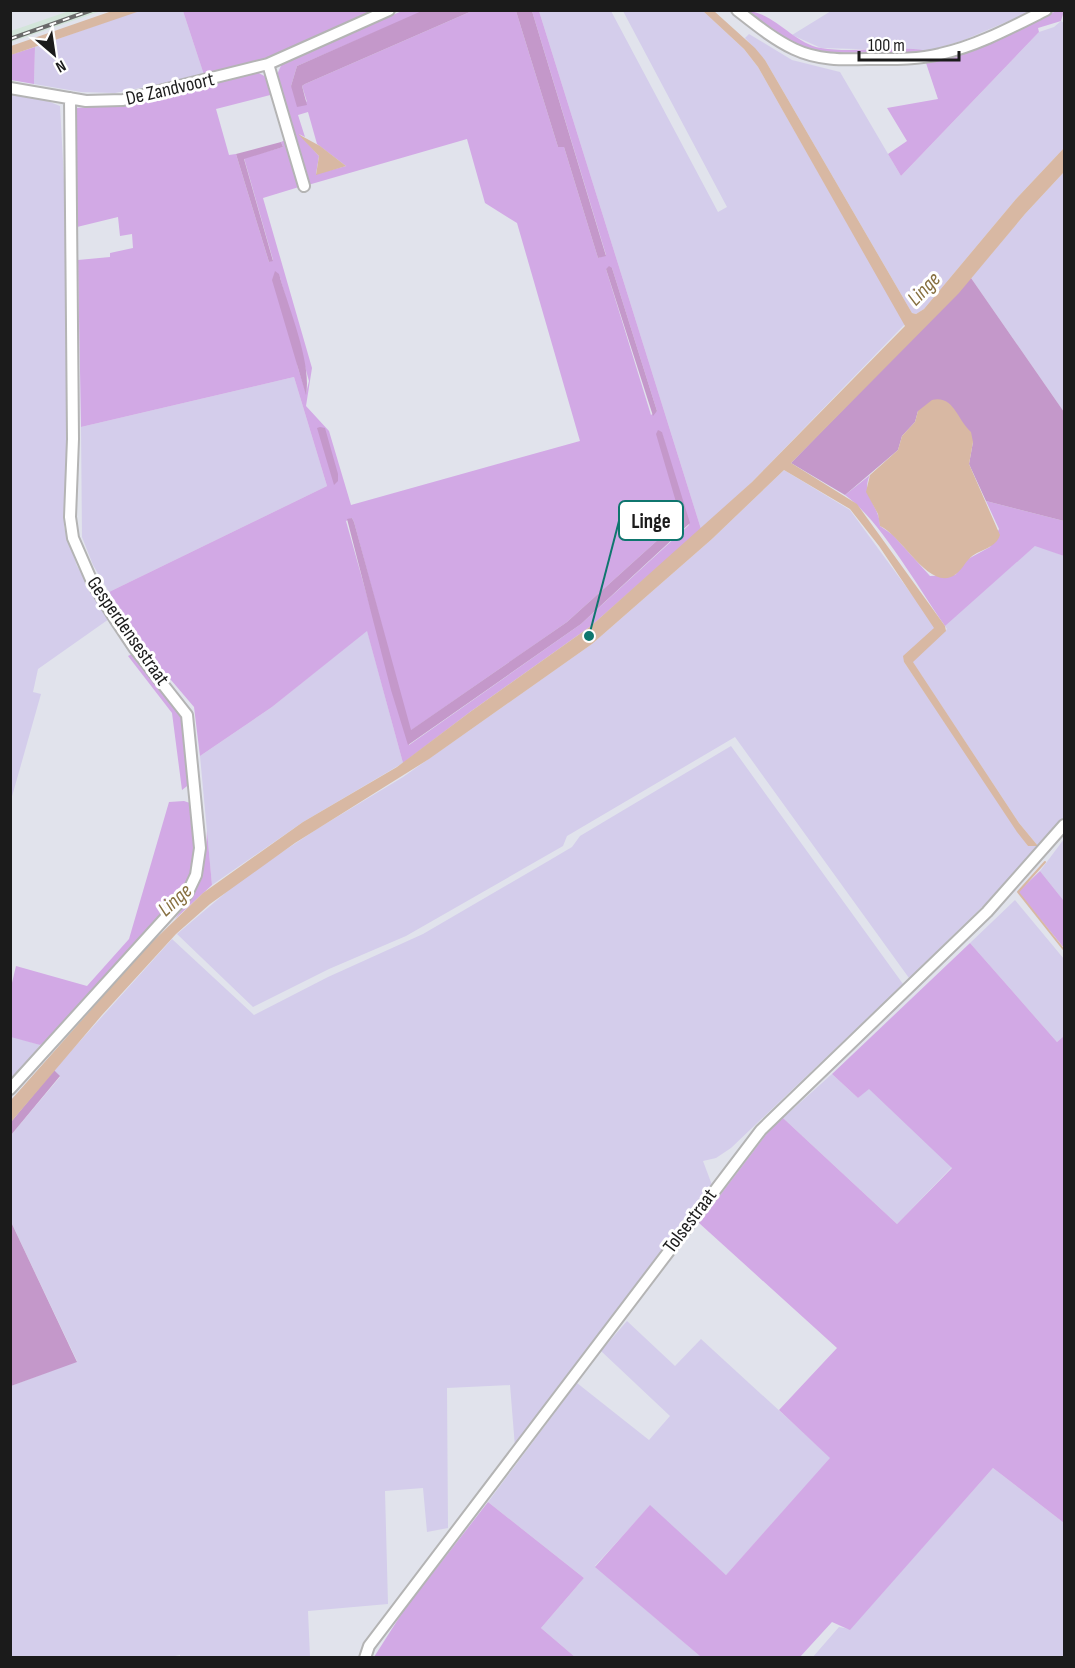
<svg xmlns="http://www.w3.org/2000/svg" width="1075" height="1668" font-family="'Sofia Sans Condensed',sans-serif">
<rect width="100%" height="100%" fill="#e1e3ec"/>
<!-- industrial -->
<path fill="#d3e5da" d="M69,11H101L11,42V31Z"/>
<!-- farmland -->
<path fill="#d4cdeb" d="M140,10L183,11L204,75L115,93L81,92L34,84L35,47Z
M539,11H611L718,212L727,207L623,11H703L744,49L758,67L905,324L752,482L701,529Z
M831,11H1032L964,40L928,51L821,48L792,35Z
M1061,21L1064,23V148L1016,199L924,309L916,314L912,313L765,60L745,38L749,34L792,60L840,72L901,176L1039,32L1054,27Z
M11,92L35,96L60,106L65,198L67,443L64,527L77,566L109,619L38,669L33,692L41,694L11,800Z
M1064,172V412L971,278L1025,214Z
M294,377L327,486L109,592L93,565L82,537L81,427Z
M784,470L850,510L918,603L935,628L904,662L1028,846H1038L1019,823L912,661L947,629L945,626L948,622L1036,545L1064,556V817L984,905L909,978L735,737L567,836L563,846L406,936L329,969L253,1007L177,934L243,878L317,829L403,777L592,644L712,539Z
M367,630L403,763L303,822L212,885L200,756L272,707Z
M731,746L903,984L731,1148L716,1158L703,1161L712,1185L515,1447L510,1385L447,1388L448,1528L427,1532L423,1488L385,1491L388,1604L308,1611L310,1657L180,1658V1655L165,1658L11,1657V1386L77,1361L11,1222V1135L60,1077L54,1070L172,939L254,1015L328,977L423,934L550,860L572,847L580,836Z
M1064,839V901L1040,871Z
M1015,900L1064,959V1036L1057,1042L970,943Z
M11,1036L40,1045L11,1085Z
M832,1074L858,1098L869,1088L952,1167L897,1224L783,1118Z
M627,1321L675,1366L701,1339L831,1458L726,1575L648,1508L595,1566L701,1657H575L541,1628L584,1578L488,1502L577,1383L649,1440L670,1416L601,1351Z
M993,1468L1064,1523V1657L812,1658L839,1627L850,1629Z"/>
<!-- grass -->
<path fill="#d2a9e5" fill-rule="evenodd" d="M183,11H378L270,57L204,75Z
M402,11H424L297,66L291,86L307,102L302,86L305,84L472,11H516L558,147H564L598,258L606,255L532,11H539L701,529L591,626L470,712L403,763L367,631L272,707L200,756L194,707L148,653L109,592L327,486L294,377L81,427L78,260L110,257V253L133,248L132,234L120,236L118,217L77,227V108L126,104L255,71L268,78L274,94L216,109L229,155L236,154L269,262L273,260L244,158L283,147L281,142L285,140L299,187L263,198L312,368L306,406L329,431L351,505L580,441L517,223L485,203L467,139L308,185L276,77L283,61ZM308,112L317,144L346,166L316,174L319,156L299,134L305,137L298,115ZM612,268L657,411L651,415L606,269ZM279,274L309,381L306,393L298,368ZM661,430L689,525L581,624L409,745L346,521L352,518L354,522L410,731L567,622L681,519Z
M744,11C773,10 792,43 821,48C856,54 894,44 928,51C895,58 834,61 803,48C782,39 763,24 744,11Z
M1057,11H1064L1061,21L1038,28L1039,32L901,176L888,154L907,141L887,108L938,99L925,60Z
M35,47L34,84L11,80L10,55Z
M870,475C860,495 880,506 880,526L893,535L930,576L955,575L968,559L990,547L999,529L986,501L1064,521V556L1035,546L945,626C919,589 880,520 845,495Z
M132,654L183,714L191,783L182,790L172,713L128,656Z
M184,801L193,804L197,850L188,887L50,1038L40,1045L11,1037V987L16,966L87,986L129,939L169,802Z
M207,831L212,885L175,919C201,885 205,875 207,831Z
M1040,871L1064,901V948L1018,892Z
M970,943L1057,1042L1064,1036V1523L993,1468L850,1630L832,1622L800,1657H701L595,1567L650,1505L726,1575L830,1458L779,1410L837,1348L699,1223L768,1132L783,1118L897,1224L952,1168L869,1089L858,1098L832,1074Z
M488,1502L584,1578L541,1628L575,1657H374L404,1610Z"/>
<!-- forest -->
<path fill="#c498ca" d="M424,10L472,11L305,84L302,86L307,105L297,107L291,86L297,66Z
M516,11H532L606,256L598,258L594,245L564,147H558Z
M281,142L283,147L244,159L273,261L269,262L236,154Z
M609,266L612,268L657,411L653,416L606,269Z
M275,271L279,274C288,307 312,362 306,395L272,280Z
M971,278L1064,412V521L986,501L969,464L973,442L918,411L915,422L902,436L898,450L845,495L791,463Z
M320,427L325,428L338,474V481L334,485L317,428Z
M658,430L662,432L690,523L581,624L408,745L391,690L347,519L352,518L354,522L411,730L567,622L681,519L656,434Z
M54,1070L60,1076L11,1135V1122Z
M11,1222L77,1362L11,1386H10Z"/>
<!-- water -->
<path fill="#d8b8a3" d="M112,11H140L11,55V46Z
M703,11H714L755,48L765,60L912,313L916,314L924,309L1016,199L1064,148V172L1025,214L959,293L791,463L857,504L945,626L946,631L913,662L1019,823L1038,846H1028L1017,832L904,662L903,656L934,628L879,546L850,509L784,470L712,539L592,644L429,759L295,843L210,904L176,934L102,1015L11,1122V1100L144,950L203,893L303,822L397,767L470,712L591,626L752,482L905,326L758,67L744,49Z
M298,134L320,146L346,166L316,175L319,156Z
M932,400C954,395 957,420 971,432L973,442L969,464L1000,535C996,548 981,549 971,557C965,562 962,570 956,574C930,594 903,536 880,526L878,514L866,492L870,475L898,450L902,436L915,422L918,411Z"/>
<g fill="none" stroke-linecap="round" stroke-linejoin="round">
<!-- stream -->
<path stroke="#d8b8a3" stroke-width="2" d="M1045,862L1018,892L1064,950"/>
<!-- minor casing -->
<g stroke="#b4b4b4" stroke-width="14">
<path id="minor" d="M737,10C755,24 773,39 794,49C817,60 842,60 867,59C891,59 916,60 940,54C977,46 1012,27 1046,10
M268,64L304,186
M10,88L86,101L123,100L268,64L389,10
M10,1089L187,894L196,875L200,848L187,715L135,649L115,619L93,584L73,538L70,517L73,439L70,98
M365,1658L369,1646L761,1130L987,912L1064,825"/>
</g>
<!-- minor -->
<use href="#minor" stroke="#fff" stroke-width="10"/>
<!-- rail casing -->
<g stroke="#696969" stroke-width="4.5">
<path id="rail" d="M10,39L92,10"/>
</g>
<!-- rail -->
<use href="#rail" stroke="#fff" stroke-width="2" stroke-dasharray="7" stroke-linecap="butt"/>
</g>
<g text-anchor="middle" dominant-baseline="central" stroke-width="6" stroke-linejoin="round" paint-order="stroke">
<!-- street labels -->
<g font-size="20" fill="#1b1b1b" stroke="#fff">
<text transform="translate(170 89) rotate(-13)">De Zandvoort</text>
<text transform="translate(128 631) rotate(55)">Gesperdensestraat</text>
<text transform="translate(690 1221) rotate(-53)">Tolsestraat</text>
</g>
<!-- water labels -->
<g font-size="21" font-style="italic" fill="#877041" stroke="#fff">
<text transform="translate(924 289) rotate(-46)">Linge</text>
<text transform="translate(175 900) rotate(-42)">Linge</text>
</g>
</g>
<!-- callouts -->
<path fill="none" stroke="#0f766e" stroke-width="2" d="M589 636L619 521"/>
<circle fill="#0f766e" stroke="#fff" stroke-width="2" cx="589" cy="636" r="6"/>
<rect fill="#fff" stroke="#0f766e" stroke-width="2" x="619" y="501" width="64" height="39" rx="6"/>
<g font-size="21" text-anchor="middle" font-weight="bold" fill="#1b1b1b">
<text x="651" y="528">Linge</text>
</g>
<!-- border -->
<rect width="1075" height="1668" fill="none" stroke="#1b1b1b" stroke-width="24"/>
<!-- north arrow -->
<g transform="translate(54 54) rotate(151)" stroke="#ffffff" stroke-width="4.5" paint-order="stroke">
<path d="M0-4.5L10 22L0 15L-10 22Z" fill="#1b1b1b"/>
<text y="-9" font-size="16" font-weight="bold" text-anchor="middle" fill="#1b1b1b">N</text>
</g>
<!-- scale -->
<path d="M859 51v9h100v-9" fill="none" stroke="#1b1b1b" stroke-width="3"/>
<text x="868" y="51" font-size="18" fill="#1b1b1b" stroke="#ffffff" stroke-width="4.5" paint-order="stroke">100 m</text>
</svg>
